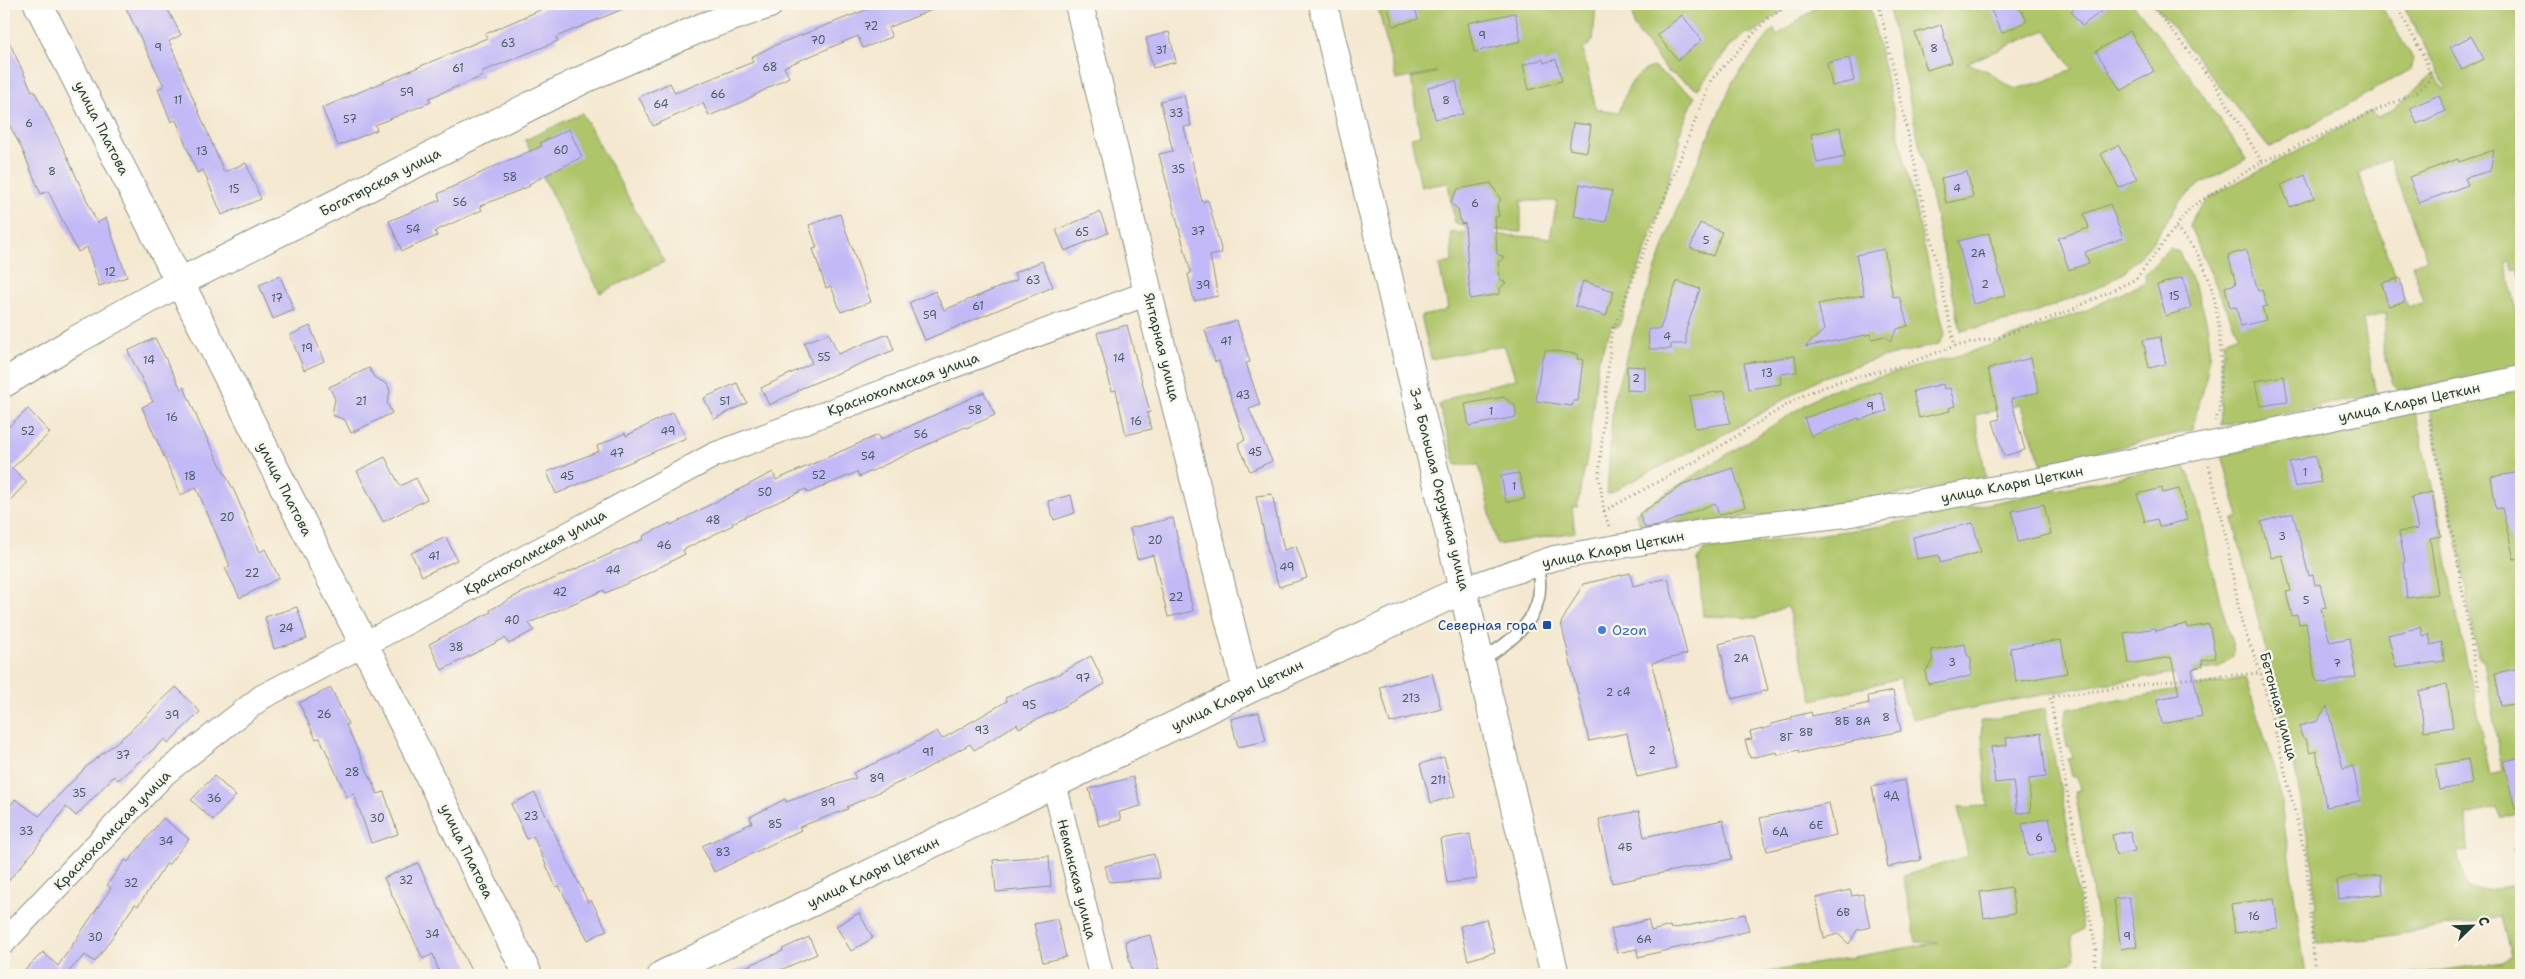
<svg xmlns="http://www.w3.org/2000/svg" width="2525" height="979" font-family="'Shantell Sans',sans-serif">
<rect width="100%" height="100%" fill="#fbf7ec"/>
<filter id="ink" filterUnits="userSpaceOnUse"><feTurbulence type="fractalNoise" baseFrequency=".02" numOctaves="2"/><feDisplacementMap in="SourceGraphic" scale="10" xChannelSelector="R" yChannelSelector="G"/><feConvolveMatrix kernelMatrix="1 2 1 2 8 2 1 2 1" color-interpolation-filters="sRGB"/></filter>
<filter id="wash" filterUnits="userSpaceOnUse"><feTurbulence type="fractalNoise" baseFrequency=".0096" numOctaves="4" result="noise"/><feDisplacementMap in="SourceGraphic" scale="20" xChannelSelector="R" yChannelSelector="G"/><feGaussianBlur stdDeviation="1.12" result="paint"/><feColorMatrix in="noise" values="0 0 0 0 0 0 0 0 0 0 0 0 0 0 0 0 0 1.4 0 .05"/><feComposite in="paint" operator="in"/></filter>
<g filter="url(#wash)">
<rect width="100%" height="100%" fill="#f4e8d0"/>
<!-- green -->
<path fill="#afc569" stroke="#67814e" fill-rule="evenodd" d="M1377,4H1596L1593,41L1583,50L1596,109L1619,112C1626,92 1631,74 1653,67L1695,97L1678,137L1681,139L1658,215L1619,326H1612L1598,361L1588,452L1577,507H1572L1575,532L1497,545L1479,465H1456L1439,405L1464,392L1516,379L1504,345L1431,359L1421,316L1441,312L1448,308L1439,265L1452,262L1451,232L1550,238L1557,201H1521V232L1473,229L1455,223L1448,183L1421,187L1411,137L1420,135L1411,78L1437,72L1396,80Z
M1631,4H1791L1751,35L1747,33L1729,48L1698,89L1667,71L1634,27Z
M1812,4H1869C1895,114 1918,224 1945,334L1939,344L1873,360L1820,378L1738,427L1607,494L1613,400L1637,322L1680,201L1733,81L1774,28L1776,36L1813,10Z
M1888,4H2133L2188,73L2246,159L2199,185L2180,201L2149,247L2123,273L2102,286L2022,318L1961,331ZM2046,30L2073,69L2043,82L2014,89L1987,71L1967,63Z
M2154,4H2380L2413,59L2410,70L2269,148Z
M2403,4H2521V277L2518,269L2513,270L2510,261L2506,262L2521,332V368L2400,391L2393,384L2382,345L2388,313L2363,319L2376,395L2221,425L2220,379L2224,341L2238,335L2190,227C2196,205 2209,198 2228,187L2372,111L2375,118L2392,110L2434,73L2443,89L2446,88ZM2389,158L2427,259L2412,265L2424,302L2407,307L2358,173Z
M582,113L664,262L600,293L525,140Z
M2170,248L2179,252C2199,297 2217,326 2206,378C2203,395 2194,412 2193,430L2042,465L2020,405L1975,415L1986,477L1933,489L1644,533L1635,513L1827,391L1971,352L2087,310L2143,283L2146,280L2145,274Z
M2521,388V811L2500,818L2497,808L2466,815L2468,850L2457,852L2467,889H2498L2520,885L2514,848L2521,847V975H2407L2503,962L2511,956L2501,917L2370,939L2316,943L2314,907L2317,906L2312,875L2314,874L2295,769L2233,519L2239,517L2222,455L2415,413L2444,538L2454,603L2483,736L2481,737L2489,775L2502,772L2484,661L2478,656L2466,595L2468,594L2462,565L2464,562L2458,548L2430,410L2521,390Z
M2183,464C2201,495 2203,529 2211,564C2217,593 2226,621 2234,650L2233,656L2218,668L2095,685L1913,719L1905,702L1900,678L1813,700L1787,606L1758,618L1703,616L1698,560L1704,550L1875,527Z
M2245,678L2277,775L2306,975H2107L2075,791L2080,790L2077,777H2072L2068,759L2073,758L2070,746L2067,747L2063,724L2068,709Z
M2045,709L2065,813L2083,929L2072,936L2075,958L2070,963L2045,969L2046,975H1751L1939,942H1916L1903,876L1968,856L1958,807L1987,806L1981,721Z"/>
<g id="blocks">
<!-- building -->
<path fill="#c2b9f6" d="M124,4H165L181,35L169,41L224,172L246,163L261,199L222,215L203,170L197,173L176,120L171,122L158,89L164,86Z
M554,4H635L556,37L558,41L481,72L483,76L429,98L431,102L375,125L377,130L338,146L322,108L487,38L485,34Z
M881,4H946L888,28L892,37L863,48L858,36L784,67L789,77L740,103L709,116L703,103L653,126L639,97L670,83L675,93L753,62L751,57L773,46Z
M1387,4H1414L1418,19L1393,26Z
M1988,4H2018L2027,21L2002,33Z
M2080,4H2111L2082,26L2071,11Z
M1515,13L1521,41L1474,52L1468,23Z
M1682,15L1702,40L1678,60L1657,35Z
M1941,25L1952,62L1927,70L1915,33Z
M4,31L32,91L34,90L66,154L97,223L106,218L127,277L99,286L87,247L78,252L48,191L41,194L21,147L4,115Z
M2130,31L2154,71L2121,91L2096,51Z
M1169,32L1176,62L1153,68L1146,38Z
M2471,36L2484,59L2462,70L2450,47Z
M1849,58L1854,81L1832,86L1827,63Z
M1543,59L1544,63L1556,59L1562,81L1529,90L1523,65Z
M1456,81L1463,114L1435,119L1428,87Z
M1184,95L1191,126L1184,127L1202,202L1208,200L1222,253L1210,256L1218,296L1194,301L1188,274L1191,273L1159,154L1173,151L1160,101Z
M2439,95L2446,111L2417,124L2410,108Z
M1573,123L1591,125L1587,152L1569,149Z
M1840,127L1845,157L1817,163L1811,134Z
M569,129L582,157L529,184L530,186L480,206L482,210L435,231L437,236L402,251L389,221L440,200L438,194L491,168L542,146L540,143Z
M2118,145L2137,179L2119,188L2101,154Z
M2494,150L2490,171L2465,178L2468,185L2419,203L2409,177L2458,159L2459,162Z
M1967,172L1973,197L1946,203L1941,178Z
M2305,175L2314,198L2290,207L2281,185Z
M1491,183L1501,200L1497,205L1499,216L1495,217L1497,254L1504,257L1498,263L1500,279L1506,283L1500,288V294L1470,299L1465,223L1461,224L1458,209L1450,203L1458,189Z
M1580,184L1612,191L1606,222L1574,216Z
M2110,204L2123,238L2085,252L2089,263L2069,270L2058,238L2089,228L2084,214Z
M1100,212L1108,233L1065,251L1056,230Z
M840,214L871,302L841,312L831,286L826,288L813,249L817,248L809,225Z
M1700,223L1722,232L1713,256L1690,248Z
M1989,233L2005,296L1973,304L1958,241Z
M1884,249L1893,297L1899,296L1908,326L1897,329L1891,341L1885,336L1872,339L1871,334L1805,347L1824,330L1818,304L1864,295L1856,255Z
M2247,250L2258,291L2262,290L2267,306L2262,307L2266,320L2241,326L2236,307L2230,308L2225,287L2236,284L2228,255Z
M1042,261L1053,287L925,340L909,303L935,291L944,310L1017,280L1014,273Z
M280,276L294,310L273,319L259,285Z
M2183,277L2191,308L2166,316L2157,285Z
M2400,278L2405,302L2388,306L2382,283Z
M1583,281L1614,291L1606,316L1575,306Z
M1677,281L1700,289L1686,330V344H1671V349H1649L1648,329H1660Z
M1237,321L1250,362L1246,363L1260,405L1249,409L1272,461L1250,471L1238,443L1245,440L1219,361L1215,362L1205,330Z
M1127,325L1150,412L1147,413L1151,429L1126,435L1116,390L1112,391L1097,333Z
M310,326L324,361L304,370L290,335Z
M829,333L838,354L888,334L894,350L797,390L798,391L769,405L761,388L812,363L804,343Z
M2160,337L2166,364L2149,368L2143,340Z
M155,338L181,389L184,387L201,427L235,493L260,552L265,549L279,578L240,598L225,568L230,566L196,487L181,495L142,407L153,402L128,351Z
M1545,350L1578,354L1577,359H1583L1578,401H1573L1572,406L1536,401L1542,357H1544Z
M1795,356L1797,372L1780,374L1781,384L1748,389L1744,363Z
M2031,358L2039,392L2011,399L2025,450L2004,456L1993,421L2000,419L1988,369Z
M1627,366L1645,367V391L1627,390Z
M369,368L374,377L388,385L390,392L387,403L392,413L351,433L345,420L332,415L335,399L329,387Z
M2284,376L2288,402L2260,406L2255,381Z
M737,383L747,403L714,419L704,398Z
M1943,384L1944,389L1950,388L1955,406L1949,408L1950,411L1919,418L1913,391Z
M1725,391L1730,423L1695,428L1689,396Z
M984,392L995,415L966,428L965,427L859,477L857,472L808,493L806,489L732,523L733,525L683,550L685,554L635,580L605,593L604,590L529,623L534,630L509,644L505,638L442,670L429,644L491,612L490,610L519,594L644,539L643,536L670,523L671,525L773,472L776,480L878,435L880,440Z
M1881,392L1887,411L1859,420V418L1811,436L1804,418Z
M1503,397L1515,405L1516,417L1469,426L1465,404Z
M28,409L50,433L12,468L27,482L4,507V431Z
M673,412L686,438L556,494L547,472L599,451L597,446L625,433L626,436Z
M2315,456L2321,482L2295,487L2289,462Z
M385,457L400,486L416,478L427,499L383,522L357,471Z
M1733,468L1745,507L1719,515L1715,503L1659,526L1645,528L1639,514L1686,483Z
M2521,472V558L2514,559L2502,508L2496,509L2491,477Z
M1519,473L1525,499L1506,502L1501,476Z
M2162,488L2163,493L2179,489L2187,520L2159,527L2157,519L2145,522L2137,494Z
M2432,492L2441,536L2430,538L2438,594L2407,598L2403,563L2405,562L2399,532L2418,529L2411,497Z
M1272,494L1284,550L1296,546L1307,578L1279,587L1270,560L1256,496Z
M1071,495L1075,513L1054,520L1048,501Z
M2044,504L2051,534L2018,542L2012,511Z
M2293,513L2309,576L2313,575L2315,585L2320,584L2326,608L2321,609L2330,642L2350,638L2356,677L2325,683L2318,682L2315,678L2306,623L2299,624L2297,615L2292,616L2286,592L2291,591L2282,555L2271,558L2261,522Z
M1173,518L1193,611L1168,617L1153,555L1137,559L1130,528Z
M1973,523L1981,552L1940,563L1939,555L1917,559L1913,537Z
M446,537L457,560L422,576L411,553Z
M1630,573L1633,586L1668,578L1687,654L1652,663L1676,768L1637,777L1627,733L1589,741L1561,623L1583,584Z
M297,607L307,639L274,649L265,617Z
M2187,624L2188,628L2209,624L2216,658L2202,660L2203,666L2192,669L2202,716L2162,724L2157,699L2179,695L2171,657L2129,664L2124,633L2156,628V631Z
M2421,627L2423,636L2429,634L2431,645L2442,642L2444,661L2396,668L2388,635Z
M1754,635L1768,690L1732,699L1719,644Z
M2061,640L2067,673L2016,682L2010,648Z
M1965,644L1967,655L1971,658V676L1928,684L1925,672L1933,661L1931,650Z
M1091,656L1105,684L1053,712L1019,728L1017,724L974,750L970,744L911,777L847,807L848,809L799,827L801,830L714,872L702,846L752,823L750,817L785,799L786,802L856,778L853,773L897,753L937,731L942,739L1007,701L1005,698L1061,673Z
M2521,668V703L2501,706L2495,673Z
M1432,673L1441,709L1390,723L1380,687Z
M2447,684L2453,727L2424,731L2419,691Z
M176,687L200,712L168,743L165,739L118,780L114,776L76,816L66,807L32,853L4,886V815L15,799L39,816L86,767L129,732Z
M331,688L348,724L346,725L378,794L384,792L398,834L371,843L354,794L347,797L320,738L316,739L299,703Z
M1893,691L1901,731L1799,753V750L1778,755L1777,752L1750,758L1745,740L1752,739L1750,732L1771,727V724L1792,719L1791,717L1811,712L1812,716L1869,703L1868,696Z
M2327,706L2343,768L2353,766L2360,801L2326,807L2316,751L2310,753L2306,740L2302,737L2299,726L2317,721Z
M1259,712L1266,741L1238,747L1231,719Z
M2041,733L2046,777L2029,779L2031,812L2017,813L2013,781L1995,783L1991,747L2007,745L2006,738Z
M1444,757L1455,796L1431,803L1420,764Z
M2519,758L2521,767V808L2515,809L2503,761Z
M2468,759L2472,784L2439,790L2435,765Z
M214,776L236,796L213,820L191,800Z
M1133,777L1141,806L1119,812L1121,820L1099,826L1089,789Z
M1905,780L1921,860L1888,867L1872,787Z
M535,793L588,902L591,900L607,930L588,940L559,886L556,887L533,836L527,839L511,804Z
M1829,803L1836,835L1767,851L1760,818Z
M1639,811L1644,837L1723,820L1732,859L1612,883L1599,819Z
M163,818L189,839L168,865L167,863L138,906L135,904L95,962L85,955L66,974L68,975H20L43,952L58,966L111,888L107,885L125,860L128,862Z
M2049,818L2056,851L2028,856L2022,824Z
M2130,831L2135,851L2116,855L2112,835Z
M1470,834L1477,879L1447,883L1440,839Z
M1154,854L1160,878L1109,882L1105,866Z
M1049,856L1051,887L996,892L993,860Z
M418,863L440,910L441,909L473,975H440L433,954L423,959L384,878Z
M2358,875L2360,877L2381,875L2383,894L2338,899L2336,880Z
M2011,887L2015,913L1984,918L1980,892Z
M1850,890L1852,896L1863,894L1870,927L1857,930L1849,944L1838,934L1824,938L1816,898Z
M2129,897L2137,946L2121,949L2114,899Z
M2274,898L2278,928L2235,933L2231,904Z
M859,913L873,938L851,951L836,926Z
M1745,914L1749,931L1638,957L1637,949L1617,953L1611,929L1648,920L1651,931L1670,926L1671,929Z
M1057,919L1066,957L1043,962L1034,924Z
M1486,919L1495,952L1468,960L1460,926Z
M1150,935L1159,970L1133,975L1125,941Z
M809,937L817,954L769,975H726L783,951L782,949Z"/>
</g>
</g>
<g filter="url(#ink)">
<use href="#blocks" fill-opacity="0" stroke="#8a9282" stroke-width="1"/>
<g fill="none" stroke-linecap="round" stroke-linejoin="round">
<!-- service casing -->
<g stroke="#8a9282" stroke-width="14">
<path id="service" d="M1481,660C1518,638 1551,611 1536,564"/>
</g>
<!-- minor casing -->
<g stroke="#8a9282" stroke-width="26">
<path id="minor" d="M1464,589L1554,558L1702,532L1846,515L2056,477L2521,378
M1054,783L1101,975
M4,942L165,773L262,697L405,623L714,455L1148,293"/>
</g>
<!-- tertiary casing -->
<g stroke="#8a9282" stroke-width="30">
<path id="tertiary" d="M38,4L364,644L528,975
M1079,4L1148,293L1247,690
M1323,4L1555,975
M4,383L76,340L180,282L582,80L703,27L769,4
M662,975L1247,690L1464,589"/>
</g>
<!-- path -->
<path stroke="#8a9282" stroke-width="3" stroke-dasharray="1 4" stroke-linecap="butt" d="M1879,4L1955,346
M2262,162L2417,92L2431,78L2426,61L2396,4
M2176,228C2183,236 2193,245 2198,255C2224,302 2222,360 2219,412L2215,421
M2429,419L2454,541L2479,690
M2209,466L2224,527L2241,621L2261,673L2306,858L2315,975
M1604,511L1698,460L1801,396L1840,381L1900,366L1955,346L1997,338L2069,311L2136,279L2191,207L2262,162L2217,87L2151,4
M1609,526L1604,511L1599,475L1611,335L1711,80L1768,18L1790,4
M2094,975L2096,950L2050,697L2185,679L2261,673"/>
<!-- service -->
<use href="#service" stroke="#fff" stroke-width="11"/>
<!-- minor -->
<use href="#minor" stroke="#fff" stroke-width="24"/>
<!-- tertiary -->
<use href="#tertiary" stroke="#fff" stroke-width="28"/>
</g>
</g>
<!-- markers -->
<rect fill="#1a4fb4" stroke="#fbf7ec" stroke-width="2" x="1542" y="620" width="10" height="10" rx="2.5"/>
<circle fill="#3f7fe0" stroke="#fbf7ec" stroke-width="2" cx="1602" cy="630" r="5"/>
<g text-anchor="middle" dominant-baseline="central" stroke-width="4.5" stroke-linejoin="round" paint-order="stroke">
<!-- number labels -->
<g font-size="11" fill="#485c64">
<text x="871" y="26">72</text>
<text x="1482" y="35">9</text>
<text x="818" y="40">70</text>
<text x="508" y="43">63</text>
<text x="158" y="47">9</text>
<text x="1934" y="48">8</text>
<text x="1161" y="50">31</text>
<text x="770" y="67">68</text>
<text x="458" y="68">61</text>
<text x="407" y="92">59</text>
<text x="718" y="94">66</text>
<text x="178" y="100">11</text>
<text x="1446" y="100">8</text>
<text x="661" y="104">64</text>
<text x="1176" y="113">33</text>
<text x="350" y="119">57</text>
<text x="29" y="123">6</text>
<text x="561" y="150">60</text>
<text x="202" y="151">13</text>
<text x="1178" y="169">35</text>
<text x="52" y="171">8</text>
<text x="510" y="177">58</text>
<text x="1957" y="188">4</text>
<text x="234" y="189">15</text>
<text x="460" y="202">56</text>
<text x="1475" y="203">6</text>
<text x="413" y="229">54</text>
<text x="1198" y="231">37</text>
<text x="1082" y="232">65</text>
<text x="1706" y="240">5</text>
<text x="1978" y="253">2А</text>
<text x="110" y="272">12</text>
<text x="1033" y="280">63</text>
<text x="1985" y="284">2</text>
<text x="1203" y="285">39</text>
<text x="2174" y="296">15</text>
<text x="277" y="298">17</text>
<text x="978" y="306">61</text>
<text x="930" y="315">59</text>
<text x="1667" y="336">4</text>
<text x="1226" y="341">41</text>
<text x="307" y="348">19</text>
<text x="824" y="357">55</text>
<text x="1119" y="358">14</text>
<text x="149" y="360">14</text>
<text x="1767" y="373">13</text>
<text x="1636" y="378">2</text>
<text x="1243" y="395">43</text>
<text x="361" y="401">21</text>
<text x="725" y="401">51</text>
<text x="1870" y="406">9</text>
<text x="975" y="410">58</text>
<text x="1491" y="411">1</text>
<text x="172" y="417">16</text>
<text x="1136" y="421">16</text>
<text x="28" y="431">52</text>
<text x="668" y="431">49</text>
<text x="921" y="434">56</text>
<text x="1255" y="452">45</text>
<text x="617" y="453">47</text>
<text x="868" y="456">54</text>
<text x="2305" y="472">1</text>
<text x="819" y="475">52</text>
<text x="190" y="476">18</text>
<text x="567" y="476">45</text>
<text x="1514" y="486">1</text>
<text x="765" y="492">50</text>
<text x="227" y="517">20</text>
<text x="713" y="520">48</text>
<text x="2282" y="536">3</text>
<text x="1155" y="540">20</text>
<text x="664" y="545">46</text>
<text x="434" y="556">41</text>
<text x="1287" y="567">49</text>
<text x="613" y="570">44</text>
<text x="252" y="573">22</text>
<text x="560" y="592">42</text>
<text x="1176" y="597">22</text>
<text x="2306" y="600">5</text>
<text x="512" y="620">40</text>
<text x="286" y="628">24</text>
<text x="456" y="647">38</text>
<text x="1741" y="658">2А</text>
<text x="1952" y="662">3</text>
<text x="2337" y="663">7</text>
<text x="1083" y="678">97</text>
<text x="1618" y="692">2 с4</text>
<text x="1411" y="698">213</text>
<text x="1029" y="705">95</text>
<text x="324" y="714">26</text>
<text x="172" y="715">39</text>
<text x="1886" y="717">8</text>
<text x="1842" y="721">8Б</text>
<text x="1863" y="721">8А</text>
<text x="982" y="730">93</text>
<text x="1806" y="732">8В</text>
<text x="1786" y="737">8Г</text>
<text x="1652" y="750">2</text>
<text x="928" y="752">91</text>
<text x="123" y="755">37</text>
<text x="352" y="772">28</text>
<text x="877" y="778">89</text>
<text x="1438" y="780">211</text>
<text x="79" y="793">35</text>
<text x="1891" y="795">4Д</text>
<text x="214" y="798">36</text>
<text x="828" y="802">89</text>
<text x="531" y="816">23</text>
<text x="377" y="818">30</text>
<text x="775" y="824">85</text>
<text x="1816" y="825">6Е</text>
<text x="26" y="831">33</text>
<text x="1780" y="831">6Д</text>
<text x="2039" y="837">6</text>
<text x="166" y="841">34</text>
<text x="1625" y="847">4Б</text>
<text x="723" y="852">83</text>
<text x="406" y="880">32</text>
<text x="131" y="883">32</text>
<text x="1843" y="912">6В</text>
<text x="2254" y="916">16</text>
<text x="432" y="934">34</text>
<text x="2127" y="936">9</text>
<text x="95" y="937">30</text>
<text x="1644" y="939">6А</text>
</g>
<!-- street labels -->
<g font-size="14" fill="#1f3d34" stroke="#fbf7ec">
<text transform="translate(102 128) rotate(63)">улица Платова</text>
<text transform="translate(380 182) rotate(-27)">Богатырская улица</text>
<text transform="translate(1162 347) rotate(76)">Янтарная улица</text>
<text transform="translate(903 384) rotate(-20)">Краснохолмская улица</text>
<text transform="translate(2409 402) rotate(-12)">улица Клары Цеткин</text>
<text transform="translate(2012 484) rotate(-11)">улица Клары Цеткин</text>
<text transform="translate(285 489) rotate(63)">улица Платова</text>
<text transform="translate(1440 489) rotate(76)">3-я Большая Окружная улица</text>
<text transform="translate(1613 549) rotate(-11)">улица Клары Цеткин</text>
<text transform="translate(535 552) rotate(-29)">Краснохолмская улица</text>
<text transform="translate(1237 695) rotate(-26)">улица Клары Цеткин</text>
<text transform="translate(2279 706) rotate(75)">Бетонная улица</text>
<text transform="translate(112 830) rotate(-46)">Краснохолмская улица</text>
<text transform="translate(467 851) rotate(64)">улица Платова</text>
<text transform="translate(873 872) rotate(-26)">улица Клары Цеткин</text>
<text transform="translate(1077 879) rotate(76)">Неманская улица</text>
</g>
<!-- transit labels -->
<g font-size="14" fill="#164399" stroke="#fbf7ec" text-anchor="end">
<text x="1537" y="625">Северная гора</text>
</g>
<!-- shop labels -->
<g font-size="14" fill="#366cbe" stroke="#fbf7ec" text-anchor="start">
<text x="1612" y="630">Ozon</text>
</g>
</g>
<!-- margin -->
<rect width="2525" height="979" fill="none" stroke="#fbf7ec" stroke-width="20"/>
<!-- north arrow -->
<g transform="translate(2472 926) rotate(67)" stroke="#fbf7ec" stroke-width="4" paint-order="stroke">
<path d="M0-4L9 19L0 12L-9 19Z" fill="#1f3d34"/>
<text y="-8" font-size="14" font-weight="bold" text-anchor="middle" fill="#1f3d34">С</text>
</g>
</svg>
